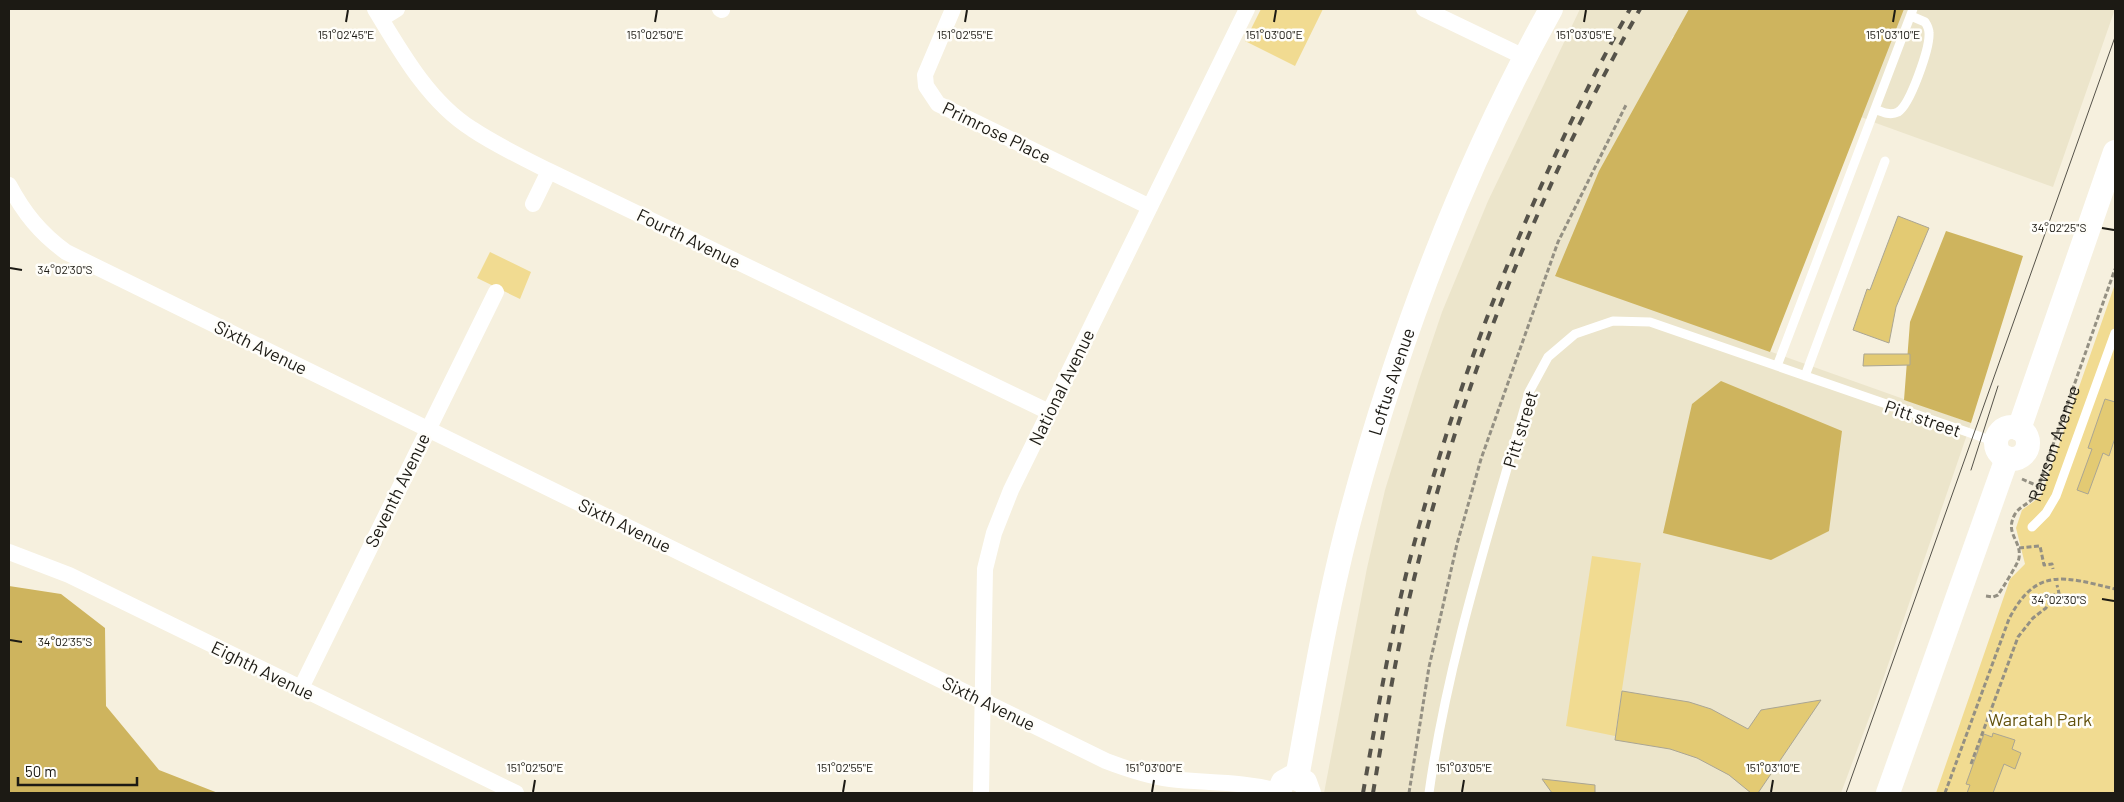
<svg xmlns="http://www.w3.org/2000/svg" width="2124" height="802" font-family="Barlow,sans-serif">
<rect width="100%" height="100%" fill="#f6f0de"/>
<!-- built -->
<path fill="#ece5cb" d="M1580,9H2115L2053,187L1873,122L1673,36L1555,275L1971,423L1878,694L1841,793H1324L1367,568L1385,490L1419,380L1442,312L1488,201Z"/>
<!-- green -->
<path fill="#f1db91" d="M1261,9H1323L1295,66L1245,41Z
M490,252L531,272L520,299L477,278Z
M2115,284V793H1936L2010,579L2025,564L2016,528L2022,510L2041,496Z
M1592,556L1641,563L1615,736L1566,726Z"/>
<!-- forest -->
<path fill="#ceb45e" d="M1689,9H1904L1770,352L1555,276L1599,171Z
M1946,231L2023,256L1971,423L1904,400L1910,322Z
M1721,381L1842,431L1829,531L1771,560L1663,533L1692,404Z
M9,586L61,594L105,628L106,706L159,770L218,793H9Z"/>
<!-- building -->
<path fill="#e3ca73" stroke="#aaa593" d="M1898,216L1929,228L1896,307L1889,343L1853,330L1867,289L1870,290Z
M1864,354H1910V365L1863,366Z
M2105,399L2115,402V438L2109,456L2103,453L2088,494L2077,490L2092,449L2088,448Z
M1622,691L1689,702L1711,709L1748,729L1761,710L1821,700L1758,793H1751L1729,775L1697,758L1670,749L1615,740Z
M1993,733L2015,740L2012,749L2021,753L2015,769L2004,764L1993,793H1967L1970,785L1966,784L1984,734L1992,737Z
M1542,779L1595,785V793H1552Z"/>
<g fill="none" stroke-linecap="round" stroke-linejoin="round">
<!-- path -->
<g stroke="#949083" stroke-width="3" stroke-dasharray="5 2.5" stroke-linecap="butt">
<path d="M2022,479L2038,486"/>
<path d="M2019,548L2040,546L2044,565L2052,564L2053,569"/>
<path id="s1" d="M1986,596L1993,597L1998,595C2002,589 2019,562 2019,558C2022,540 2004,534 2015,514C2020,506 2029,504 2035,496L2115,269"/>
<path d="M1971,764L2018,637L2033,618L2046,608L2054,595L2059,593L2057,585"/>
<path d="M1409,793L1429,667L1457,544L1481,459L1558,242L1627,103"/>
<path d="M1945,793L2009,619C2036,566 2065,577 2115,589"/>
</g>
<!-- lane -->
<path stroke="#fff" stroke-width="9" d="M1875,109C1882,112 1890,116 1898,112C1910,105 1930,48 1929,33C1929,29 1927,25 1925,22L1911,16
M1777,366L1913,9
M1805,376L1885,161
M2032,527L2046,513L2056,496L2115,333
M1429,793C1448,657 1492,524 1529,392L1548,357L1575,334L1613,321L1650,322L1996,442"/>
<!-- street -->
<path stroke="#fff" stroke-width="16" d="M375,9C401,52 429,102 472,129C496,145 523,158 549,171L1049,412
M720,9L722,10
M953,9L925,75L926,86L938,104L1150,207
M1424,9L1524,57
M381,19L397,9
M9,185C24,213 40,233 66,252L1106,761C1127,769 1147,776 1170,779C1205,783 1243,781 1278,791
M533,204L549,171
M9,552L69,575L516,793
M301,688L496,292
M981,793L985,569L994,533L1011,490L1247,9"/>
<!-- secondary -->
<g stroke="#fff" stroke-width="24">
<circle cx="2012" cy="443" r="16"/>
<path d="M2019,429L2115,152"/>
<path id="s2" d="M1297,778C1312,695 1326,611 1347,529C1394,350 1461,171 1551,9"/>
<path d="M1278,793L1283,782L1292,777L1305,782L1309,793"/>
<path d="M1888,793L2007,458"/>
</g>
<!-- tram -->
<path stroke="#56534a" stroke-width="1" d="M1971,470L1998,386
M1846,793L2115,37"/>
<!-- rail -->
<path stroke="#56534a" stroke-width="4" stroke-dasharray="9 9" stroke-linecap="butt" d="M1363,793C1377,715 1390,636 1410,559C1461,367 1533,182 1630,9
M1373,793C1386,716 1398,639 1418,563C1467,370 1542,183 1640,9"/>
</g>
<!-- ticks -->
<path fill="none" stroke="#1c1a14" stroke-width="2" d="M346,22L348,10M655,22L657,10M965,22L967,10M1274,22L1276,10M1584,22L1586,10M1893,22L1895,10M2102,228L2114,230M10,268L22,270M2102,599L2114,601M10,640L22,642M533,792L535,780M843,792L845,780M1152,792L1154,780M1462,792L1464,780M1771,792L1773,780"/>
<g text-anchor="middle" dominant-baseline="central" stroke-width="5" stroke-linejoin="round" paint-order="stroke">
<!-- street labels -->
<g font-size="18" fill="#1c1a14" stroke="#fffefa">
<text transform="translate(997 132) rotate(26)">Primrose Place</text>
<text transform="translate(689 238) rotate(26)">Fourth Avenue</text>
<text transform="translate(261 347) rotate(26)">Sixth Avenue</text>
<text stroke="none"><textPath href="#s2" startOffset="408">Loftus Avenue</textPath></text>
<text transform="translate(1061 387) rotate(-64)">National Avenue</text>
<text transform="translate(1923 418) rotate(19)">Pitt street</text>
<text transform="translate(1520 429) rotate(-73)">Pitt street</text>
<text stroke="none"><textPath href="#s1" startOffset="184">Rawson Avenue</textPath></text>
<text transform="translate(397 490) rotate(-64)">Seventh Avenue</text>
<text transform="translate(625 525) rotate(26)">Sixth Avenue</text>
<text transform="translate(263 670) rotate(26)">Eighth Avenue</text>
<text transform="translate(989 703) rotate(26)">Sixth Avenue</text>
</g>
<!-- park labels -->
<g font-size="18" fill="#63520e" stroke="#fffefa">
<text x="2040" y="719">Waratah Park</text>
</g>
</g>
<g font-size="12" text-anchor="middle" fill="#1c1a14" stroke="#fffefa" stroke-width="5" stroke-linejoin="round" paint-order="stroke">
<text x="1584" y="39">151°03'05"E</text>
<text x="346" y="39">151°02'45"E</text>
<text x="655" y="39">151°02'50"E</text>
<text x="965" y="39">151°02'55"E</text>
<text x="1274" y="39">151°03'00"E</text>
<text x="1893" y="39">151°03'10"E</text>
<text x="2059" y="232">34°02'25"S</text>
<text x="65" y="274">34°02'30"S</text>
<text x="2059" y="604">34°02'30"S</text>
<text x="65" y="646">34°02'35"S</text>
<text x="535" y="772">151°02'50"E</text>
<text x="845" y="772">151°02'55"E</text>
<text x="1154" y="772">151°03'00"E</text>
<text x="1464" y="772">151°03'05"E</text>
<text x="1773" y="772">151°03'10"E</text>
</g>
<!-- border -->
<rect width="2124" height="802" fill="none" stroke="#1c1a14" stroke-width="20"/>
<!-- scale -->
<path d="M18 777v8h119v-8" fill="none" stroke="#1c1a14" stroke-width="2.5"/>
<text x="25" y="777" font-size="15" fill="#1c1a14" stroke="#fffefa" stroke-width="4" paint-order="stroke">50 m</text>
</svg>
